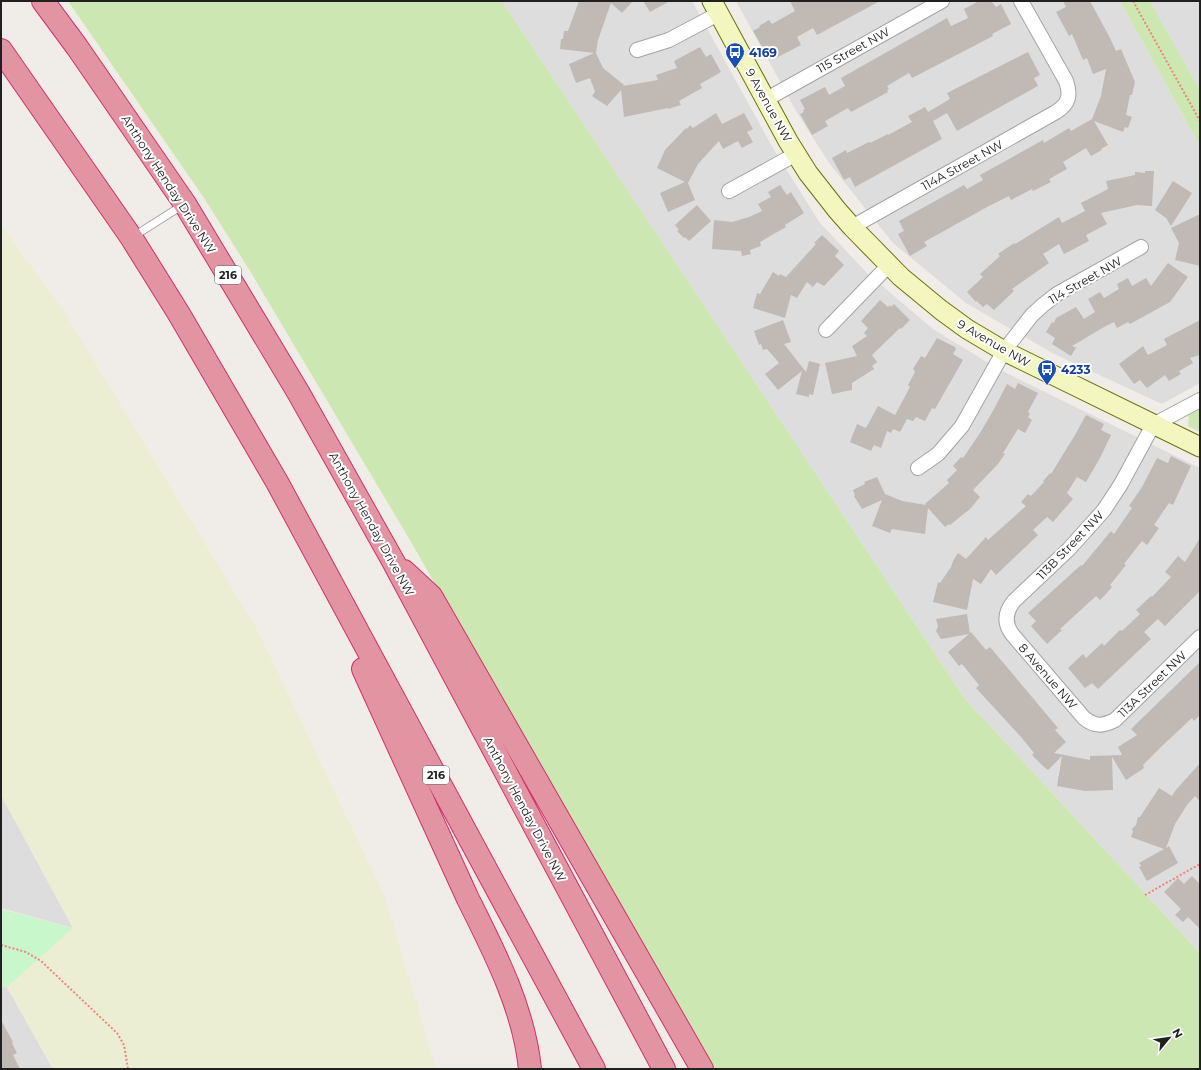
<svg xmlns="http://www.w3.org/2000/svg" width="1201" height="1070" font-family="Montserrat,sans-serif">
<rect width="100%" height="100%" fill="#f0ede8"/>
<!-- residential -->
<path fill="#dedddd" d="M502,1H692L774,150L820,223L867,273L933,329L1000,370L1200,468V953L965,699Z
M736,1H1120L1200,146V383L1162,404L1054,354L966,303L893,243L829,163L796,111Z
M1150,1H1200V90Z
M1,795L73,928L1,908Z
M1,986L7,987L53,1069H1Z"/>
<!-- farmland -->
<path fill="#eceed4" d="M1,225L62,308L258,631L385,897L436,1069H53L7,987L73,928L1,795Z"/>
<!-- grass -->
<path fill="#cce7b1" d="M68,1H502L965,699L1200,953V1069H711L541,772L414,547L250,271L204,198Z
M1120,1H1150L1200,90V146Z
M1200,409V432L1188,426L1189,414Z"/>
<!-- park -->
<path fill="#c8f7cc" d="M1,909L73,928L7,987L1,986Z"/>
<!-- building -->
<path fill="#c1b9b4" d="M579,1H633L622,13L611,3L598,40L596,53L603,68L624,85L623,86L658,80L656,75L677,68L674,61L700,47L706,57L711,54L721,72L700,84L702,88L679,101L681,105L668,109V108L624,117L621,90L607,106L592,96L595,92L590,78L576,83L569,64L594,53L560,49L561,39H563L564,31H568Z
M643,1H670L650,12Z
M790,1H880L817,35L813,28L797,37L801,45L776,58L772,51L770,52L769,50L765,52L753,31L760,27L759,26L769,20L772,24L795,11Z
M979,1H991L996,7L1001,4L1011,24L992,34L993,36L974,46L912,78L909,73L887,86L889,89L887,90L888,92L851,112L848,108L825,121L828,126L812,135L800,114L804,112L803,110L805,109L800,100L825,87L829,95L845,86L841,78L947,18L951,26L968,18L964,9Z
M1063,1H1090L1110,38L1116,51L1121,49L1135,82L1132,95H1130L1126,115L1132,117L1128,128L1125,127L1123,132L1094,121L1108,145L1101,149L1102,150L1091,156L1086,148L1063,162L1067,169L1049,179L1051,182L1033,191L1032,189L1011,200L1009,196L989,206L924,242L927,246L910,256L898,234L904,231L899,221L964,185L967,189L983,180L980,175L1043,140L1044,143L1069,128L1071,131L1092,119L1101,96L1106,69L1093,74L1087,58L1083,60L1072,34L1069,36L1056,12L1066,7Z
M1028,52L1040,75L1034,78L1038,86L957,131L947,113L933,121L942,139L855,187L850,177L844,180L832,158L846,150L847,153L869,142L870,143L888,134V135L912,122L908,116L925,107L928,112L950,99L947,93Z
M716,113L722,124L744,113L753,129L747,132L753,142L742,148L738,141L723,149L719,141L698,164L688,183L695,200L668,212L660,193L685,182L657,168L665,150L686,128L687,129L690,125L693,128Z
M1145,171H1154L1152,206L1137,205L1101,213L1107,224L1086,235L1089,241L1064,254L1059,244L1043,254L1049,263L1012,289L1014,291L994,310L987,304L983,307L977,301L976,302L967,292L983,277L980,274L1000,256L998,254L1014,243L1015,244L1059,217L1062,223L1085,211L1081,203L1108,189L1106,181L1135,175V172L1145,173Z
M1173,181L1192,193L1171,226L1166,218L1155,210Z
M780,185L787,195L791,192L804,213L785,225L786,227L760,242L761,246L750,250L751,254L742,256L741,251L712,249L714,220L732,222L749,217L762,211L758,204L771,197L768,192Z
M697,205L711,221L689,241L685,237L684,238L677,231L679,230L675,225Z
M1200,214V266L1175,260L1179,243L1171,228Z
M822,235L839,251L835,256L844,265L824,286L817,282L813,287L807,282L797,298L791,295L785,318L753,308L757,293L760,294L773,272L779,276L780,274L786,277L816,244L814,243Z
M1168,263L1188,277L1170,302L1130,324L1128,322L1117,328L1114,322L1104,327L1072,346L1076,348L1071,356L1052,344L1055,338L1046,332L1052,322L1054,323L1056,318L1076,307L1084,319L1095,312L1088,299L1100,292L1104,298L1119,289L1117,284L1128,278L1132,286L1146,278L1151,286Z
M880,300L888,307L890,305L891,307L894,304L910,320L901,329L900,328L872,355L877,362L872,366L874,369L852,383V390L832,394L825,363L857,356L852,346L867,336L864,333L868,328L861,321Z
M783,320L791,342L784,344L806,372L809,361L820,364L813,395L809,394V397L796,394L802,371L778,390L765,374L779,363L767,349L763,350L761,344L759,345L754,331Z
M1200,320V355L1190,358L1193,363L1179,371L1181,374L1169,381L1165,375L1147,388L1140,380L1134,384L1119,364L1143,346L1148,355L1167,345L1164,339Z
M937,338L955,347L956,349L953,354L963,360L935,409L932,408L925,421L916,417L913,421L907,419L900,432L893,429L891,433L887,431L881,448L874,445L871,451L850,442L857,424L866,428L878,406L895,415L910,387L908,385L915,372L913,369L921,356L925,358Z
M1018,383L1038,393L1028,412L1030,414L1028,417L1032,420L1025,433L1018,429L1003,453L1005,454L998,464L973,490L980,497L970,509L950,525L949,524L945,527L928,508L925,534L892,529L890,533L872,526L882,500L862,509L854,496L855,495L853,490L865,484L864,482L877,477L885,494L902,501L926,505L925,504L949,483L947,480L957,470L953,466L961,457L963,458L980,433L994,409L1007,384L1015,389Z
M1086,415L1104,424L1101,430L1111,435L1100,458L1086,482L1077,477L1067,493L1073,499L1053,522L1047,517L1033,530L1038,535L996,575L991,569L981,584L973,579L967,610L933,602L938,582L940,583L951,567L953,561L958,553L966,559L986,537L988,540L1026,506L1021,502L1028,494L1031,496L1044,482L1043,481L1050,473L1051,474L1075,435Z
M1171,456L1191,466L1173,505L1169,503L1154,525L1159,528L1147,545L1142,541L1124,564L1126,565L1110,585L1112,587L1106,594L1100,600L1096,596L1060,629L1062,630L1047,644L1031,626L1036,621L1028,613L1081,565L1082,566L1111,531L1114,534L1132,508L1129,506L1142,487L1157,458L1168,463Z
M1200,538V591L1165,626L1158,619L1144,632L1151,639L1098,689L1092,683L1085,688L1068,668L1083,654L1086,658L1102,643L1104,646L1120,630L1122,631L1140,614L1136,610L1151,596L1152,597L1171,577L1165,572L1178,556L1185,562Z
M967,614L970,633L971,632L986,650L990,647L1058,728L1055,730L1066,742L1054,753L1090,760V756L1122,755L1118,747L1137,735L1131,729L1200,662V715L1194,721L1192,718L1162,746L1143,765L1144,768L1126,780L1112,757L1113,790L1085,791L1057,786L1062,756L1048,770L1044,767L1032,755L1034,753L1021,737L976,688L979,685L962,664L959,666L948,652L969,634L941,639L936,631L938,626L936,619Z
M1200,763V801L1195,796L1187,805L1175,824L1166,848L1169,846L1178,863L1147,881L1139,867L1141,866L1139,863L1164,849L1131,837L1133,832L1132,829L1136,825L1138,817H1140L1159,788L1172,796L1175,791Z
M1192,876L1200,884V929L1188,917L1183,922L1175,915L1181,909L1164,892L1178,878L1184,884Z
M1,1020L13,1042L12,1043L17,1053L13,1055L20,1069H1Z"/>
<g fill="none" stroke-linecap="round" stroke-linejoin="round">
<!-- lane casing -->
<g stroke="#a4a4a4" stroke-width="9">
<path id="lane" d="M134,236L183,205"/>
</g>
<!-- street casing -->
<g stroke="#a4a4a4" stroke-width="16">
<path id="street" d="M637,50L669,40L718,14
M765,100L942,1
M729,191L796,154
M852,227L1056,112C1069,104 1071,95 1066,81L1021,1
M826,330L889,265
M1200,400L1153,425L1121,484L1104,510L1069,549L1014,601C1005,612 1004,623 1012,634L1084,718C1095,727 1103,726 1115,720L1200,637
M918,468L938,454L962,426L1004,351L1032,315L1043,305L1057,294L1141,247"/>
</g>
<!-- secondary casing -->
<g stroke="#69730b" stroke-width="21">
<path id="secondary" d="M712,1L788,141L808,173L837,210L852,227L901,277L941,310L967,329L1004,351L1200,447"/>
</g>
<!-- highway casing -->
<g stroke="#d13269" stroke-width="24">
<path id="highway" d="M43,1L77,47L185,204L298,392L393,561L664,1069
M1,50L131,237L179,314L277,482L594,1069
M404,571L431,596L702,1069
M363,669L468,899C495,953 524,1009 530,1069"/>
</g>
<!-- path -->
<path stroke="#f28377" stroke-width="2" stroke-dasharray="2 2" stroke-linecap="butt" d="M1133,1L1200,121
M1145,895L1200,864
M1,945L26,952L41,961L117,1033L124,1045L128,1069"/>
<!-- lane -->
<use href="#lane" stroke="#fff" stroke-width="7"/>
<!-- street -->
<use href="#street" stroke="#fff" stroke-width="14"/>
<!-- secondary -->
<use href="#secondary" stroke="#f4f6c0" stroke-width="19"/>
<!-- highway -->
<use href="#highway" stroke="#e294a3" stroke-width="22"/>
</g>
<!-- icons -->
<defs>
<g id="bus-pin" transform="scale(1)"><path d="M0 17L-7.5 6A9.5 9.5 0 1 1 7.5 6Z" fill="#1a4fb4" stroke="#fff"/><path d="M-5-6H5V4H4V6H2V4H-2V6H-4V4H-5ZM-3.5-4V0h7V-4ZM-3.5 1.2v1.5H-2V1.2ZM2 1.2v1.5H3.5V1.2Z" fill="#fff"/></g>
</defs>
<g fill-rule="evenodd">
<use href="#bus-pin" x="735" y="52"/>
<use href="#bus-pin" x="1047" y="369"/>
</g>
<g text-anchor="middle" dominant-baseline="central" stroke-width="4" stroke-linejoin="round" paint-order="stroke">
<!-- shield labels -->
<g fill="#fff" stroke="#636363" stroke-width="1">
<rect x="215" y="266" width="26" height="18" rx="3"/>
<rect x="423" y="766" width="26" height="18" rx="3"/>
</g>
<g font-size="11" font-weight="bold" fill="#202020">
<text x="228" y="275">216</text>
<text x="436" y="775">216</text>
</g>
<!-- street labels -->
<g font-size="12" fill="#202020" stroke="#fff">
<text transform="translate(853 50) rotate(-29)">115 Street NW</text>
<text transform="translate(769 105) rotate(61)">9 Avenue NW</text>
<text transform="translate(962 165) rotate(-29)">114A Street NW</text>
<text transform="translate(169 184) rotate(57)">Anthony Henday Drive NW</text>
<text transform="translate(1085 280) rotate(-30)">114 Street NW</text>
<text transform="translate(994 343) rotate(30)">9 Avenue NW</text>
<text transform="translate(372 524) rotate(61)">Anthony Henday Drive NW</text>
<text transform="translate(1070 545) rotate(-46)">113B Street NW</text>
<text transform="translate(1048 676) rotate(49)">8 Avenue NW</text>
<text transform="translate(1152 684) rotate(-44)">113A Street NW</text>
<text transform="translate(525 809) rotate(62)">Anthony Henday Drive NW</text>
</g>
<!-- transit labels -->
<g font-size="12" font-weight="bold" fill="#164399" stroke="#fff" text-anchor="start">
<text x="749" y="52">4169</text>
<text x="1061" y="369">4233</text>
</g>
</g>
<!-- border -->
<rect width="1201" height="1070" fill="none" stroke="#202020" stroke-width="4"/>
<!-- north arrow -->
<g transform="translate(1169 1038) rotate(61)" stroke="#ffffff" stroke-width="3" paint-order="stroke">
<path d="M0-3L7 15L0 10L-7 15Z" fill="#202020"/>
<text y="-6" font-size="11" font-weight="bold" text-anchor="middle" fill="#202020">N</text>
</g>
</svg>
